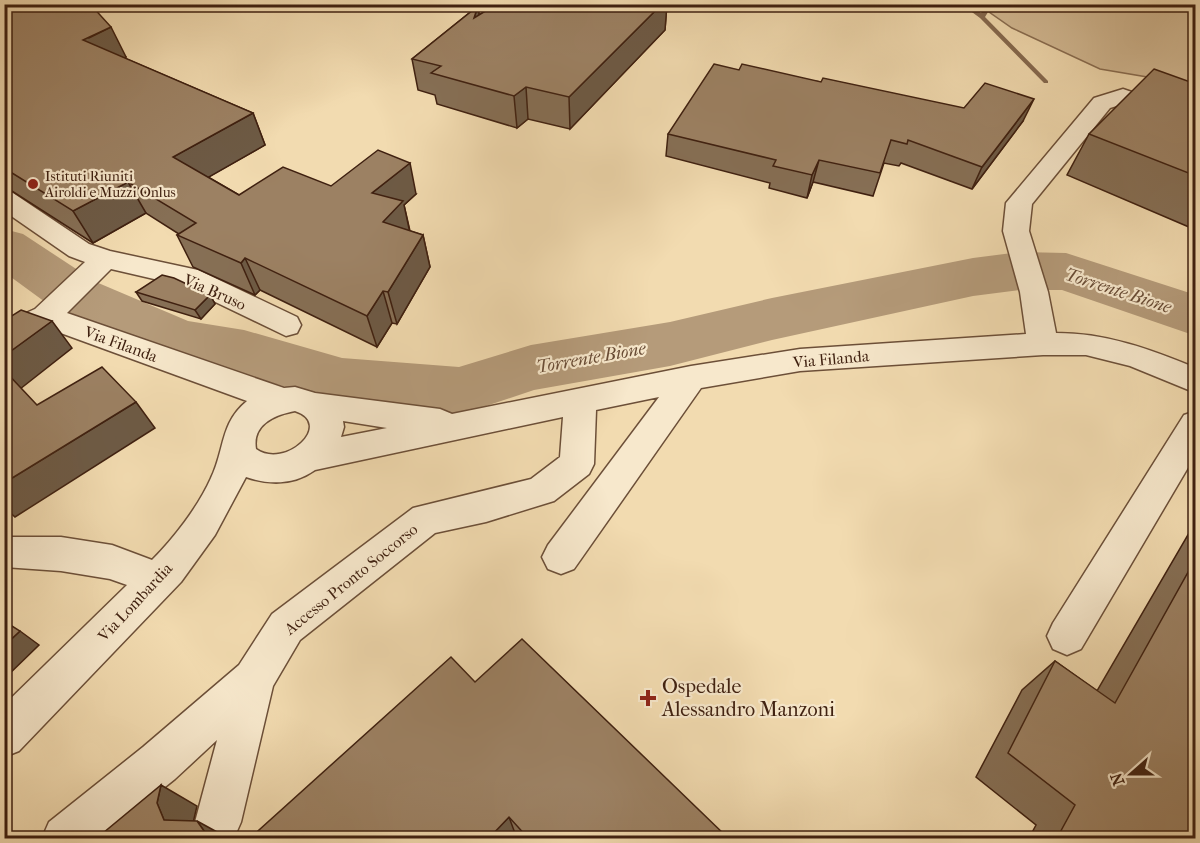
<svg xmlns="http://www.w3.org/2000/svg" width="1200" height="843" font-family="'IM FELL French Canon',serif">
<rect width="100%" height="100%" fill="#f2dbb0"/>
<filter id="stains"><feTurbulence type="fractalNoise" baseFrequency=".00333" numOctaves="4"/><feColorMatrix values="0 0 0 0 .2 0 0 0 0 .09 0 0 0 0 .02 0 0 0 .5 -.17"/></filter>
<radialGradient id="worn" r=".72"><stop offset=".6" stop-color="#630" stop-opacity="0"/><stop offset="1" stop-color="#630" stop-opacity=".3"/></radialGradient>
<!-- green -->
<path fill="#d4bb95" stroke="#8a6e52" stroke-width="1.5" d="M979,5H1195V85L1100,69L1012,28Z"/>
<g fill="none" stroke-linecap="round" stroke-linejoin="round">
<!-- stream -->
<path fill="#866a50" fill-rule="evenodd" d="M961,4H969L981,13L987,4H993L985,17L1048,81V83H1044L980,18Z"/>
<!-- river -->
<path fill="#b59b7a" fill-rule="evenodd" d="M4,229L23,234L96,282L188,321L244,330L342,358L459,367L531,345L670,322L772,298L973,258L1020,252L1066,253L1196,295V336L1062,290H1020L973,296L772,340L670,366L534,390L459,415L342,404L243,374L178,363L157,356L56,310L4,272Z"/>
<!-- minor casing -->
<g stroke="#6c4f38" stroke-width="3">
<path id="minor" d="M1123,89L1196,114V129L1123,104L1110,108L1032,204L1029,231L1048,292L1056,333C1106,333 1150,349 1196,368V393L1130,366L1086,355H1043L800,371L701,388L574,569L561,574L548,569L542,557L548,545L659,397L596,410L594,464L589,474L554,501L486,522L435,533L300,640L273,686L241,822L234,838H202L195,822L217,740L175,779L101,838H42L49,822L143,747L239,665L272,614L413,508L531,479L560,457L563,417L315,470C294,485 269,485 246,477L215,535L181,582L19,751L4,757V705L127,585L110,579L61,571L4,567V537H61L112,545L152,560C174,538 198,507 211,478C225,449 220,423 247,401L47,328L4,347V323L35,309L85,262L69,256L4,211V191L13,193L89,244L110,251L198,270L297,317L301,325L297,333L286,336L180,285L111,269L67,313L284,388L295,387L315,393L440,409L452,414L691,366L800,349L1026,334L1020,292L1003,231L1006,203L1094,98ZM295,411C335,424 285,470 256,449C252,425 274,415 295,411ZM343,421L387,428L341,437L344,427Z
M1196,411V454L1081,649L1067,655L1053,649L1047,636L1053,623L1184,415Z"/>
</g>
<!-- minor -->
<use href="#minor" fill="#f7e8cc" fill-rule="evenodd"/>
</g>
<!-- wall -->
<path fill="#866f55" stroke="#3f2010" stroke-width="1.5" d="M4,4H79L81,9L126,57L124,58L253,113L265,145L208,177L239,195L331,186L416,194L404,205L410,231L423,235L430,267L397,324L392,323L377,347L260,290L255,295L193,267L177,235L179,234L146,213L93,243L4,186Z
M497,4H667L665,30L570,129L528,119L517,128L437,104L435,95L418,90L412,59L478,6L479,15Z
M739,70L821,82L1023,121L972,189L901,163L899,166L884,163L873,196L813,182L807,198L769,188L770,183L666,156L668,134Z
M1196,84V230L1067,175L1089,134Z
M136,292L210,295L215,304L201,319L142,301Z
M1196,521V838H1029L1036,825L976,777L1022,690L1055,661L1097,691Z
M475,682L728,838H518L516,836L514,838H250Z"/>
<!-- shaded-wall -->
<path fill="#6d5a45" stroke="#3f2010" stroke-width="1.5" d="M73,4H79L89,38L111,27L126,57L99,71L83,40Z
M662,4H667L665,30L570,129L569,97Z
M478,6L482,37L474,18Z
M526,87L528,119L517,128L514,96Z
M1034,99L1023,121L972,189L982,167Z
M253,113L265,145L188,189L173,157Z
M819,160L813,182L807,198L812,175Z
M410,163L416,194L404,205L410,233L391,253L372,193Z
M128,182L146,213L93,243L73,211Z
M423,235L430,267L397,324L388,292Z
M245,258L260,290L255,295L241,263Z
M383,291L392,323L377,347L367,316Z
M210,295L215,304L201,319L195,310Z
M52,321L72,348L20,389L4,371V356Z
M136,402L155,428L15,517L4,507V483Z
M20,631L39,645L4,679V646Z
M161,785L197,806L193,823L164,820L157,803Z
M509,817L516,836L514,838H489Z
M197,821L228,838H209Z"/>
<!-- building -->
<path fill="#9c8163" stroke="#3f2010" stroke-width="1.5" d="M4,4H73L75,10L91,5L111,27L83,40L253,113L173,157L239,195L283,167L331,186L378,150L410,163L372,193L403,201L383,222L423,235L388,292L383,291L367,316L245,258L241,263L177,235L196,223L128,182L73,211L4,168Z
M497,4H662L569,97L526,87L514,96L431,73L441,66L412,59L478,6L474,18Z
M714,64L739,70L742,64L821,82L823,78L964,108L985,83L1034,99L982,167L908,140L907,144L891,140L880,173L819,160L812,175L773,166L776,160L668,134Z
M1154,69L1196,84V176L1089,134Z
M162,275L174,278L210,295L195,310L136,292Z
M21,310L52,321L4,356V318L7,319Z
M102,367L136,402L4,483V370L37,405Z
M1196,558V838H1057L1075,805L1008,753L1055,661L1115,703Z
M4,621L20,631L4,646Z
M522,639L728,838H528L509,817L489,838H250L451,657L475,682Z
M161,785L157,803L164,820L197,821L209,838H97Z"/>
<!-- markers -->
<g fill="#8f2418" stroke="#f7e8cc" stroke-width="2">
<circle cx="33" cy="184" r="6"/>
<path d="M645 689h6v6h6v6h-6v6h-6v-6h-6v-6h6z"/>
</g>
<g text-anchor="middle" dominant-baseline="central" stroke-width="4.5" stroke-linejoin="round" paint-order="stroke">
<!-- far-poi labels -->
<g font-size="14" fill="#3f2010" stroke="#f7e8cc" text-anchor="start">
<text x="45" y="176">Istituti Riuniti<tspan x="45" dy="16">Airoldi e Muzzi Onlus</tspan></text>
</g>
<!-- street labels -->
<g font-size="16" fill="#3f2010" stroke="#f7e8cc">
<text transform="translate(215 292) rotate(24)">Via Bruso</text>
<text transform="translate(121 344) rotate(20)">Via Filanda</text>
<text transform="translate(831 359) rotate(-5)">Via Filanda</text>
<text transform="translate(351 579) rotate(-39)">Accesso Pronto Soccorso</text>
<text transform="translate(135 602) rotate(-47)">Via Lombardia</text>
</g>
<!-- water labels -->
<g font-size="18" font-style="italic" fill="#684b35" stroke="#f7e8cc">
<text transform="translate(1118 291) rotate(18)">Torrente Bione</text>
<text transform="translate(591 358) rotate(-10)">Torrente Bione</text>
</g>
<!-- near-poi labels -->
<g font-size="20" fill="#3f2010" stroke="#f7e8cc" text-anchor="start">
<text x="662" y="686">Ospedale<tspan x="662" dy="23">Alessandro Manzoni</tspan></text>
</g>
</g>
<!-- margin -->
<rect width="1200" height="843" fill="none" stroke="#f2dbb0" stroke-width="24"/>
<rect x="6" y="6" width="1188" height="831" fill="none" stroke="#3f2010" stroke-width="3"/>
<rect x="12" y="12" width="1176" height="819" fill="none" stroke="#3f2010" stroke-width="1.5"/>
<!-- north arrow -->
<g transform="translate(1131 774) rotate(249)" stroke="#f7e8cc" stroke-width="4.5" paint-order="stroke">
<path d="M0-4.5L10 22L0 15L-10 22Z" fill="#3f2010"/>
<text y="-9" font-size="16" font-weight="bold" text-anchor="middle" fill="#3f2010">N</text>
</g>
<rect width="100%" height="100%" filter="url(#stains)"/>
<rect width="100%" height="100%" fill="url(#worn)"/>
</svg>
